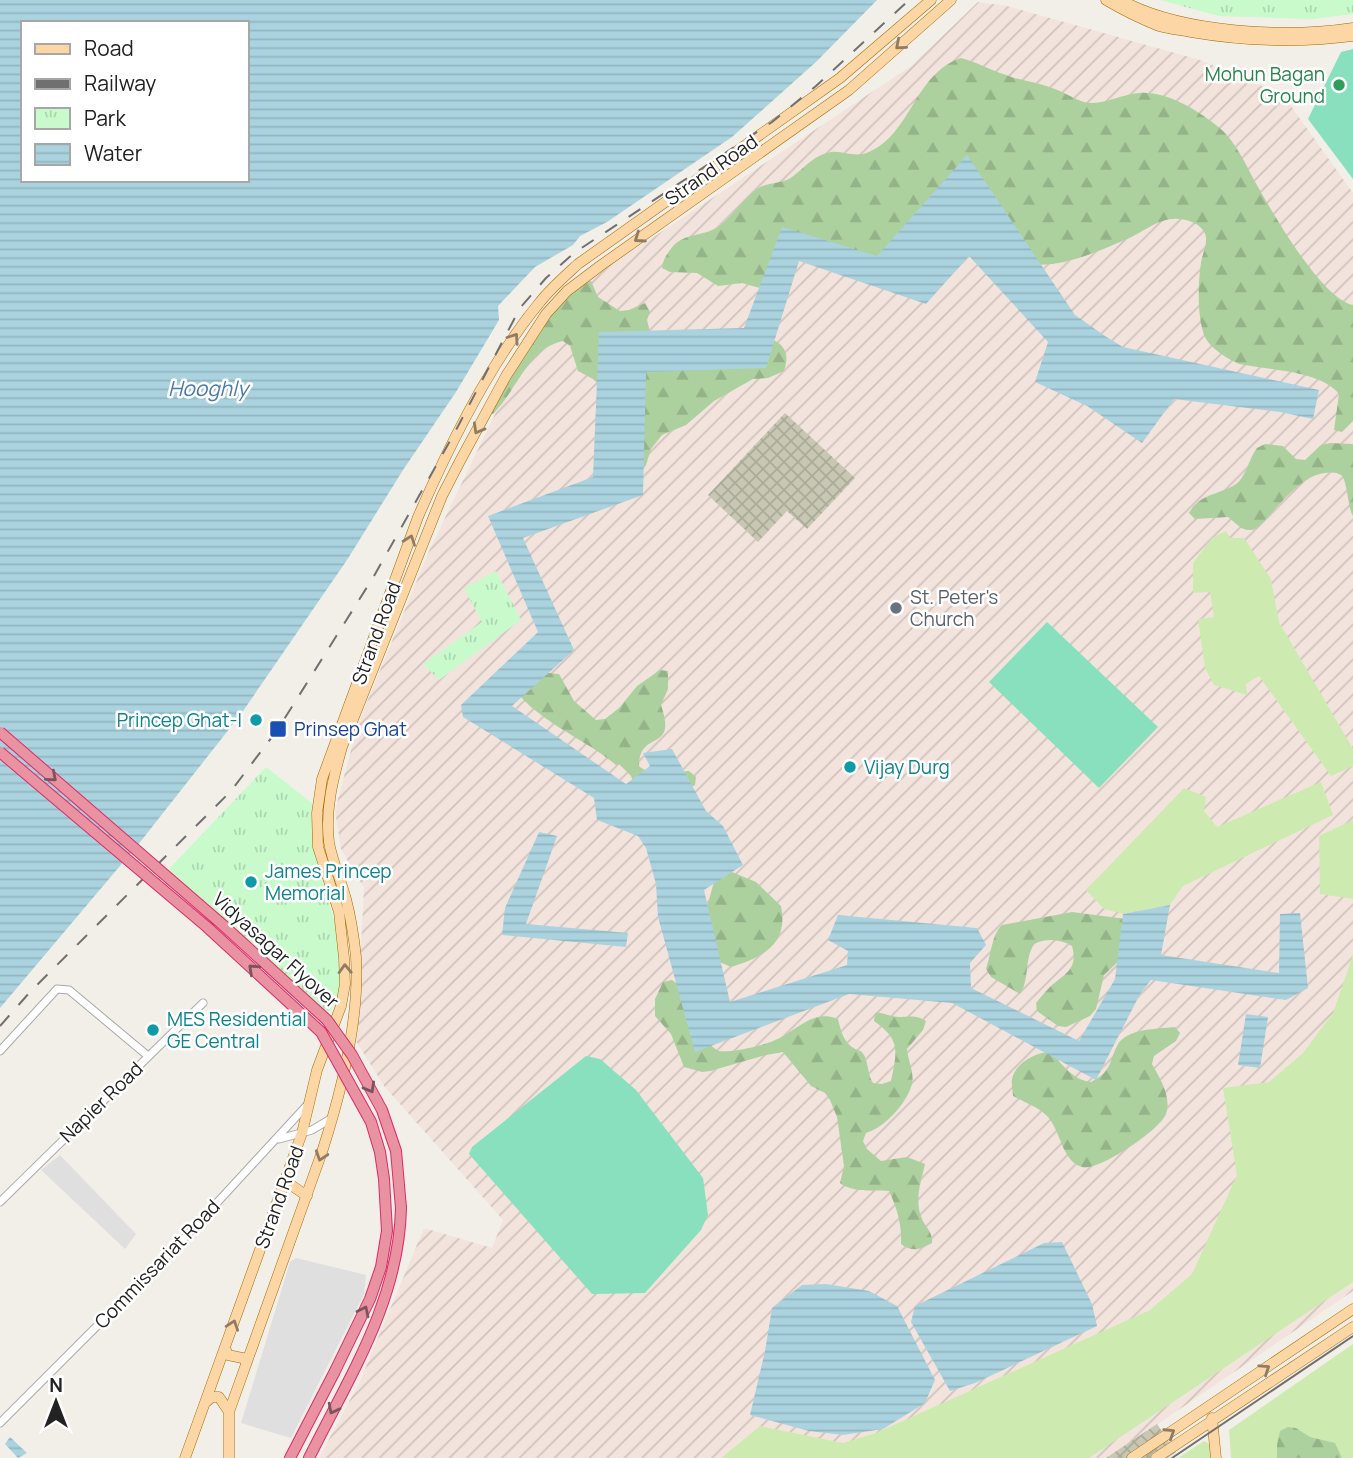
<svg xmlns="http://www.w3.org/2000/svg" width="1353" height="1458" font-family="Manrope,sans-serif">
<defs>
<pattern id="military-furrows" width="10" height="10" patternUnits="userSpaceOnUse" patternTransform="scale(1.75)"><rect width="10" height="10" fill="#f3e3dd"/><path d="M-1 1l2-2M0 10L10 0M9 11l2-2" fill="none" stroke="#d0c2bd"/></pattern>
<pattern id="construction-cross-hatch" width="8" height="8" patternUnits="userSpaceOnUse" patternTransform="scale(1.75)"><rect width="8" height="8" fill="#c7c7b4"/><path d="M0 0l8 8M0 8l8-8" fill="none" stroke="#abab9a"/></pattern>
<pattern id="forest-firs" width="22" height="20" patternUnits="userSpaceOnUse" patternTransform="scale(1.75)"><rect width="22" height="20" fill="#add19e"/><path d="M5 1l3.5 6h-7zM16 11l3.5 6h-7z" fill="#95b388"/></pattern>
<pattern id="park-tufts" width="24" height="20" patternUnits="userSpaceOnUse" patternTransform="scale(1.75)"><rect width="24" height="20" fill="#c8facc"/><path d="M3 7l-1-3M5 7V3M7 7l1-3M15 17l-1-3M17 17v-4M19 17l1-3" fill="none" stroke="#acd6af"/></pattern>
<pattern id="water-rules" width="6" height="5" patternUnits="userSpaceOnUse" patternTransform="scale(1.75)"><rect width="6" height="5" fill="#aad3df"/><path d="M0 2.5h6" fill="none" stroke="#92b5bf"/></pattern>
</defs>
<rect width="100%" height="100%" fill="#f2efe9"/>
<!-- residential -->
<path fill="#e0dfdf" d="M60,1155L136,1234L125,1249L41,1170Z
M296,1258L366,1275L364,1294L291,1438L241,1423L290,1262Z"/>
<!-- military -->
<path fill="url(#military-furrows)" d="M978,2L1007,6L1200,60L1283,95L1353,193V1291L1108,1458H319L359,1383L424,1228L492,1248L503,1220L384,1086L356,1041L364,888L341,849L335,810L358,724L429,551L538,325L594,272L649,240L911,66Z"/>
<!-- construction -->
<path fill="url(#construction-cross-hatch)" d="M785,413L855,478L807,529L787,511L758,542L708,495Z
M1157,1424L1176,1452L1168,1458H1106Z"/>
<!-- grass -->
<path fill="#cdebb0" d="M1226,531L1230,538H1244L1271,579L1279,622L1353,749V766L1331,776L1259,676L1246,684L1247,695L1214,685L1205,668L1198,619L1214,617L1210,592L1193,593V563L1212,538Z
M1321,782L1333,815L1183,886L1170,905L1123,914L1104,909L1086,890L1184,788L1206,797L1204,811L1217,827Z
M1353,820V899L1320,894L1319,836Z
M1353,955V1282L1089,1458H721L760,1426L843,1443L876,1433L1150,1310L1192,1274L1237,1175L1223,1088L1269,1082L1303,1053L1333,1013Z
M1353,1344V1458H1231L1229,1430Z
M1204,1441L1212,1445L1213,1458H1178Z"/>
<!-- forest -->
<path fill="url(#forest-firs)" d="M961,58C977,62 990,70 1006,75C1021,81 1037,82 1052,88C1062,91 1071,97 1081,101C1100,108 1120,94 1139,93C1167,91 1195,109 1216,125C1236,140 1246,166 1258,187C1274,215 1322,299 1353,305V421L1342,432L1334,430L1339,394C1320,370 1267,370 1239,364C1228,359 1215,351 1208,342C1196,326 1198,282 1201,263C1202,255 1207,245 1206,237C1205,230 1198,224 1192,222C1165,211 1148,230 1127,239C1099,251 1056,271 1024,263C1011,260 998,250 986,244L944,265L801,252L767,290L742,283L718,286L697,273L670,272L662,268C663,259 668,252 674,245C686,233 704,236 718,227C733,216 742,200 757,189C767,182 782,184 792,177C803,169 812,157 827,153C841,148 852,159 869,152C912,133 914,74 961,58Z
M591,281L598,297L620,311L629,310L645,303L650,312L647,320L651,336C677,336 758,330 777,342C788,349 788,360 784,371L768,378L753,379L714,401L686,425L662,435L651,449L646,465L636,480L599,385L593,379L578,371L570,346L563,341C528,348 516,392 493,414L485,411L531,332L582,282Z
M1330,443L1353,444V516C1347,506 1348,481 1341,475C1337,472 1330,472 1325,473C1293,476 1264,530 1251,530C1241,531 1235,522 1228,517L1195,519L1189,513C1201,490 1229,495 1241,479C1248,469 1250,457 1257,448L1265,444L1283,446L1296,459L1305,460L1321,445Z
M660,670L668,671V689L661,705C678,754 639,728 639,766C652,778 672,772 689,771L696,777L695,785L657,807L634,784L631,776L619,764L616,765C586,740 546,725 520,696L523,686L549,673L559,674L574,701L596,720L605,719L619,708L637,686Z
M732,872L756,882L781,906C789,945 762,957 731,967L715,960L706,910L716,875Z
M1072,912L1134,920L1123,957L1104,975L1096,1009L1090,1016L1066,1027L1058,1026L1037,1011L1036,1003C1040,998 1044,993 1048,989C1063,974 1079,971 1072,946C1060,939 1046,938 1034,944C1024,960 1030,979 1020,994L991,977L986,969C991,955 992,934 1002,925Z
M672,980L679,985L706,1041C710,1044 714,1049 719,1051C730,1053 762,1046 773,1041C796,1032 812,1008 838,1019C841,1031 843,1042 855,1049C861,1052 860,1049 864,1055C869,1064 867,1074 873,1083L882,1084L891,1081C897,1051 901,1040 874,1021L875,1013C882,1012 885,1015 892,1016C904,1019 914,1013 926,1021L923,1030L907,1049C908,1061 916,1076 911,1087C905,1105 884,1128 866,1133L863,1141L867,1149L881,1161L907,1157L925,1164C921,1182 914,1200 922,1219C926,1228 933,1232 932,1243C920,1249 913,1253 901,1244C902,1225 897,1208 889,1191C873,1190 853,1193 840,1183L844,1166L837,1117L830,1100L825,1093L811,1086L783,1052L766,1055L710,1071L702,1072L684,1067L671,1034L655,1016V999L663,982Z
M1175,1027L1180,1033L1176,1041L1154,1056L1152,1064C1160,1078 1172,1098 1166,1114C1160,1130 1098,1172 1082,1167C1061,1161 1061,1129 1046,1115C1037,1107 1024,1102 1013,1096C1013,1091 1011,1084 1012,1079C1015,1063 1037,1051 1052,1052C1062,1066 1074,1080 1091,1082C1112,1071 1108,1064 1117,1046C1126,1028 1157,1029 1175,1027Z
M1288,1427L1296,1428L1310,1437L1335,1443L1342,1458H1277V1445L1280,1431Z"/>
<!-- park -->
<path fill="url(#park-tufts)" d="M1160,0H1353V14L1312,19L1219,16Z
M496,571L521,620L439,680L423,664L482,622L464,588Z
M266,767L313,804C313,817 312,830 313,842C318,889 366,971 328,1013L226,920L167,871Z"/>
<!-- pitch -->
<path fill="#88e0be" d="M1353,49V179L1308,119L1341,52Z
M1047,622L1158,727L1099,788L989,682Z
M586,1056L600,1059L636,1090L703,1178L708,1215L701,1230L645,1293L592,1294L469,1154L472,1147Z"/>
<!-- water -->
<path fill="url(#water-rules)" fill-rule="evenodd" d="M0,0H877L816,62L732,137L607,222L580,236L573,245L535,267L498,306L499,320L456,392L403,470L347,560L241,714L141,841L0,1008ZM23,23H247V180H23Z
M967,155L1075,315L1105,336L1123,347L1319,390L1313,419L1280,412L1174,399L1142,443L1087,406L1035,382L1048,342L969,256L926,304L799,261L766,368L646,372L643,495L523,538L574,650L512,706L626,784L650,766L643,753L672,749L706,811L723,826L743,865L704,890L730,1002L847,965L848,951L828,940L838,915L977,928L986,945L970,963L971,988L1079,1041L1115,979L1123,914L1170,905L1161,955L1279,973L1280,914L1300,913L1308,988L1286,1000L1151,980L1140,994L1096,1080L952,1003L849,994L695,1052L658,917L656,884L646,848L638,836L597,820L594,798L463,717L461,705L538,632L488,516L593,477L599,332L744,328L782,227L877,256Z
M539,832L557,836L526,924L628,933L626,947L502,935L505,908Z
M1246,1014L1268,1017L1260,1068L1238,1065Z
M1062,1242L1092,1304L1097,1326L975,1383L950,1391L911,1322L915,1306L1044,1243Z
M826,1284L869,1291L897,1306L935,1380L925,1403L883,1429L843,1435L809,1431L750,1415L765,1351L772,1308L802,1285Z
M10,1437L27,1453L18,1458L5,1444Z"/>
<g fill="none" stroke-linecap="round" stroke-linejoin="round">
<!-- minor casing -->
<g stroke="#a9a9a9" stroke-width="9">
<path id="minor" d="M0,1051L57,989L69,990L148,1056
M279,1139L312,1130L332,1118
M0,1202L203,1003
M0,1423L178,1245L308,1104"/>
</g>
<!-- major casing -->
<g stroke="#a06b00" stroke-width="11">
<path id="major" d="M1106,0C1123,10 1141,19 1159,26C1169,29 1181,30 1191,32C1244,41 1300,43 1353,36
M1121,0C1180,33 1287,38 1353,28
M285,1181L307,1196
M225,1348L228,1355L247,1359
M206,1402L212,1397H219L229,1412
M1212,1418L1216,1458
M185,1458L302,1133L317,1070L341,1006L345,984L344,958L339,912L318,847L317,813L322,779L418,517C448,448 492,360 540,302C551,288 565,276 578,264L840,78L931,0
M229,1458V1412L322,1152C341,1093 360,1020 356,957C354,938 351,918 346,899C341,880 332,861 329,842C325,809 333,779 342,747L442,496L460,461L506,376L546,314L567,291L600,266L849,90L951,0
M1132,1458L1353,1309
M1156,1458L1353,1327"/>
</g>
<!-- highway casing -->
<g stroke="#dc2a67" stroke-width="12">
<path id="highway" d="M290,1458L334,1373
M309,1458C349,1377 399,1301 401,1208"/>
</g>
<!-- minor -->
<use href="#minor" stroke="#fff" stroke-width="7"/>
<!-- major -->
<use href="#major" stroke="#fcd6a4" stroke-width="10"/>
<!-- highway -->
<use href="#highway" stroke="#e892a2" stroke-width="10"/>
<!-- tram -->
<path stroke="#707070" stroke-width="2" d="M1172,1458L1353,1336"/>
<!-- rail -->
<path stroke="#707070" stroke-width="2" stroke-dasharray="14 14" stroke-linecap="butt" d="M0,1026L30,992L231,791L278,729L374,576L455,432L520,308L546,278L574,253L772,122L816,86L909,0"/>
<!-- highway-bridge casing -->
<g stroke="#dc2a67" stroke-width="12" stroke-linecap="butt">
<path id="highway-bridge" d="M0,732L223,925L327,1020L352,1055L382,1110L396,1151L401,1208
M0,752L207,927L321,1032L371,1122L380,1152L384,1179L387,1231L381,1267L370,1299L334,1373"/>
</g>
<!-- highway-bridge -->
<use href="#highway-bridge" stroke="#e892a2" stroke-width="10"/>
</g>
<!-- one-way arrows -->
<defs><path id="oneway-chevron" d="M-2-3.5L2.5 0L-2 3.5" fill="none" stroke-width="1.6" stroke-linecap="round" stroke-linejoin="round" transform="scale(1.75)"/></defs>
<g stroke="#8f7c63">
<use href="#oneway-chevron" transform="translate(900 45) rotate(139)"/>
<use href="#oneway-chevron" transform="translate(639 238) rotate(145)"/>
<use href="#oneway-chevron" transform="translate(514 338) rotate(-56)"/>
<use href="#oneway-chevron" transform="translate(478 429) rotate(119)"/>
<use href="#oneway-chevron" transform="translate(410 540) rotate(-70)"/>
<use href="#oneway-chevron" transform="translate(345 969) rotate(-92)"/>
<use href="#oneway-chevron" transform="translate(321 1156) rotate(108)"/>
<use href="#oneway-chevron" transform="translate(233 1325) rotate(-71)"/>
<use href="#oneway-chevron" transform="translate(1265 1369) rotate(-34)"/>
<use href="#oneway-chevron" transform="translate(1170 1433) rotate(-33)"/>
</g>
<g stroke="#7b545c">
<use href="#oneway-chevron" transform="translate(52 777) rotate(41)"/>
<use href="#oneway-chevron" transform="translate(253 969) rotate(-137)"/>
<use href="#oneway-chevron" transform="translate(370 1088) rotate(61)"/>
<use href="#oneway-chevron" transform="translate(364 1311) rotate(-64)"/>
<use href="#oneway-chevron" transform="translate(333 1409) rotate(117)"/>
</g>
<!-- markers -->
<circle fill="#2e9e5b" stroke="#fff" stroke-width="2.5" cx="1339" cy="85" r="7"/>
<circle fill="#6b7280" stroke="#fff" stroke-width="2.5" cx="896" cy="608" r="7"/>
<g fill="#0f9aa8" stroke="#fff" stroke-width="2.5">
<circle cx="256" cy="720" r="7"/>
<circle cx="850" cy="767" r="7"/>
<circle cx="251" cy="882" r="7"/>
<circle cx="153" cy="1030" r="7"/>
</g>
<rect fill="#1a4fb4" stroke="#fff" stroke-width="2.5" x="269" y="720" width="18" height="18" rx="3.5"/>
<g text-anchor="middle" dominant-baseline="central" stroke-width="5" stroke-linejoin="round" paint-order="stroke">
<!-- leisure labels -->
<g font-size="19" fill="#27864d" stroke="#fff" text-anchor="end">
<text x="1325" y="74">Mohun Bagan<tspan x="1325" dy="22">Ground</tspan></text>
</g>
<!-- street labels -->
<g font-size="19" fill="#222" stroke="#fff">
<text transform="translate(711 170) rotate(-35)">Strand Road</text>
<text transform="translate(376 633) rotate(-70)">Strand Road</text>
<text transform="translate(276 950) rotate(42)">Vidyasagar Flyover</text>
<text transform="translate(101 1102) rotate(-44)">Napier Road</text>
<text transform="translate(279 1197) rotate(-70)">Strand Road</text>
<text transform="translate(157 1264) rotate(-46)">Commissariat Road</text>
</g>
<!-- worship labels -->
<g font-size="19" fill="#5b616d" stroke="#fff" text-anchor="start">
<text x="910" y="597">St. Peter's<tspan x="910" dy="22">Church</tspan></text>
</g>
<!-- culture labels -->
<g font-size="19" fill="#0d838f" stroke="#fff" text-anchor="start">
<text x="242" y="720" text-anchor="end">Princep Ghat-I</text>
<text x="864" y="767">Vijay Durg</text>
<text x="265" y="871">James Princep<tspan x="265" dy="22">Memorial</tspan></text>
<text x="167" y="1019">MES Residential<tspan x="167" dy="22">GE Central</tspan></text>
</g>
<!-- transit labels -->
<g font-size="19" fill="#164399" stroke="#fff" text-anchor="start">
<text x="294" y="729">Prinsep Ghat</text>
</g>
<!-- water labels -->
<g font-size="21" font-style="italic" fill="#4a7aab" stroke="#fff">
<text x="208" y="388">Hooghly</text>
</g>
</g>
<!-- legend -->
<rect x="21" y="21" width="228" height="161" fill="#ffffff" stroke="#a7a7a7" stroke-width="2"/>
<rect x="35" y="44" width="35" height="10" fill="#fcd6a4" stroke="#a7a7a7" stroke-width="2"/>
<text x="84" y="56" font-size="21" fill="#222222">Road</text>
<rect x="35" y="79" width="35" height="10" fill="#707070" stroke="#a7a7a7" stroke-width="2"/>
<text x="84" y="91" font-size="21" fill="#222222">Railway</text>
<rect x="35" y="108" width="35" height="21" fill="url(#park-tufts)" stroke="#a7a7a7" stroke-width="2"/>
<text x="84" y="126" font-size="21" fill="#222222">Park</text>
<rect x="35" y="144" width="35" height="21" fill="url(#water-rules)" stroke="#a7a7a7" stroke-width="2"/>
<text x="84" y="161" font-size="21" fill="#222222">Water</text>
<!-- north arrow -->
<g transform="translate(56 1402)" stroke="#ffffff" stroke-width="5" paint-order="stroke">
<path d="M0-5L12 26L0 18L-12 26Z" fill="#222222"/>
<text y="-10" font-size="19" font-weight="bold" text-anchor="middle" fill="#222222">N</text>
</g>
</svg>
